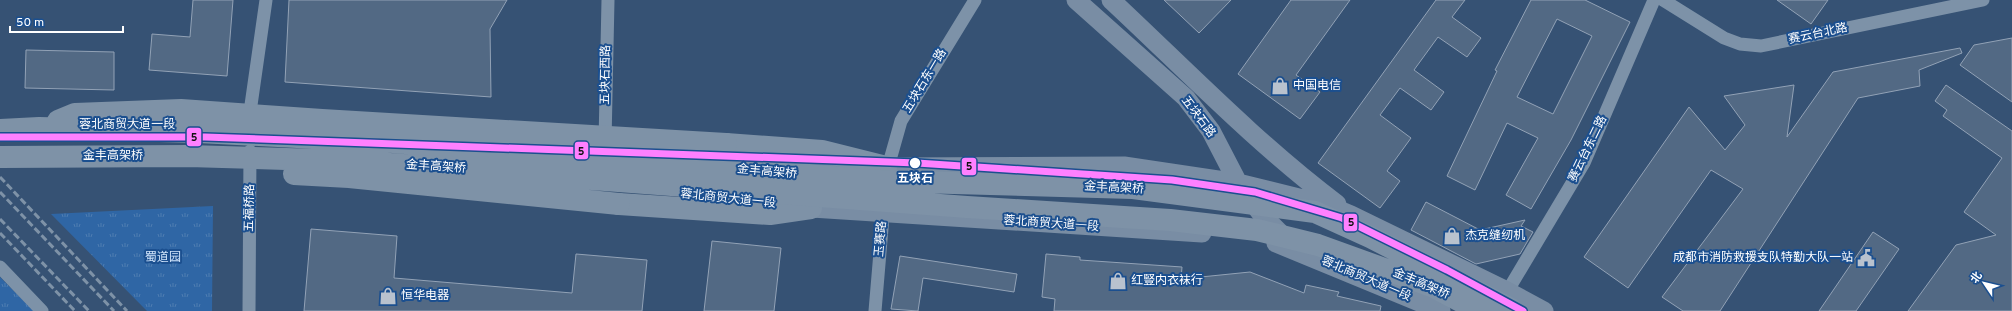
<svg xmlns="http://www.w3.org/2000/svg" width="2012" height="311" font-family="Overpass,'Noto Sans SC',sans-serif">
<defs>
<pattern id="grass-tufts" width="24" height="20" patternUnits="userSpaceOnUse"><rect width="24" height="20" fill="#2f66a5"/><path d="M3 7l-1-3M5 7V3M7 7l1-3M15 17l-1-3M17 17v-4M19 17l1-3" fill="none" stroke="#4e7db2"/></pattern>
</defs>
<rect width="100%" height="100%" fill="#365274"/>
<!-- grass -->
<path fill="url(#grass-tufts)" d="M213,206L212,311H147L51,214Z
M0,277L34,311H0Z"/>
<!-- building -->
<path fill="#526984" stroke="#92a2b6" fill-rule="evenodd" d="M193,0H233L227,76L149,70L152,34L190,37Z
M289,0H507L490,29L491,97L285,82Z
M1164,0H1231L1199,33Z
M1291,0H1350L1296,75L1320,92L1300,119L1238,74Z
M1436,0H1465L1452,17L1481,38L1467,57L1438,37L1414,70L1444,92L1431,110L1400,88L1380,115L1411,138L1387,171L1400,181L1380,208L1318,163Z
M1531,0H1585L1630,22L1571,140L1531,209L1506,195L1538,138L1507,123L1475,190L1447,176L1497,71L1495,70ZM1557,19L1592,36L1553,114L1517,97Z
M1777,0H1828L1811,24Z
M2012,38V102L1960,65L1974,45Z
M1960,48L1962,53L1919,70L1920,86L1858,98L1720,311H1683L1662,297L1743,189L1711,170L1628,288L1584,257L1689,107L1725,150L1745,125L1724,96L1794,85L1787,137L1833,72Z
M26,50L114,52V90L25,88Z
M1946,85L2012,131V311H1908L1956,245L1996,235L1964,212L2002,158L1943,116L1947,110L1935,101Z
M1426,202L1480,230L1525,220L1521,226L1533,232L1520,254L1476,264L1411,230Z
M311,229L397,236L394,278L572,293L576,254L647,260L642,311H304Z
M1873,232L1899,249L1856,311H1819Z
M712,241L781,248L774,311H704Z
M1046,254L1080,257V260L1182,267L1181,279L1250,272L1304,293L1306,285L1339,292L1337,296L1381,306L1380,311H1054L1055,299L1042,297Z
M900,256L1017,274L1014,292L923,278L918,311L891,309Z"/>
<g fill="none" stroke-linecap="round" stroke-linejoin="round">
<!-- street -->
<path stroke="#7d92a8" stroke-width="13" d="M1663,0L1724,38L1740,44L1761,46L1983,0
M251,121V105L266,0
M605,142L608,0
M886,174L901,121L975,0
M0,267L42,311
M1504,297L1584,163L1654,0
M249,311L250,151
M875,311L884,205"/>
<!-- secondary -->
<path stroke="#798da4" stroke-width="19" d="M1076,0L1186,98L1211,131L1238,183L1263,216L1287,240
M1111,0C1185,69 1256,143 1337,204
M758,161L886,167L1124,166L1238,183L1327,205L1351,215L1507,291L1544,311
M796,207L1202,233
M1276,243L1441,311"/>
<!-- highway -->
<path stroke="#7e92a7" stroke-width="22" d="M726,144L822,151L886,167
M619,204L770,214L811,208"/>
<!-- rail -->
<path stroke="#7e92a7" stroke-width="3" stroke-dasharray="7 3" stroke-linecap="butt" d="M0,177L127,311
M0,192L114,311
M0,219L89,311
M0,233L75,311"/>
<!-- highway-bridge -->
<path stroke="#7e92a7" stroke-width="22" d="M58,121L75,114L181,110L322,120L726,144
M0,130L39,128L199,132L393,142L880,181L1133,188L1315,212L1370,237L1511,309
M0,157L189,156L350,161L967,207L1170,220L1257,230L1318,245L1434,287L1479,311
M294,174L349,177L619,204"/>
<!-- metro-1 casing -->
<g stroke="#1b4f8f" stroke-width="10">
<path id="metro-1" d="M0,137H205L917,163L1172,180L1255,192L1342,218L1447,270L1523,311"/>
</g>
<!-- metro-1 -->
<use href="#metro-1" stroke="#ff80ff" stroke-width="7"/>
</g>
<!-- icons -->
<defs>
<g id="shop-bare" transform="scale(1.38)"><path d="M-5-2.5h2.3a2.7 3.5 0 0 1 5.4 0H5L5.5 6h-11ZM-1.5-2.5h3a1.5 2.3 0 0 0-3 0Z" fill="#b9c2ce" stroke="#1b4f8f" stroke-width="2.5" paint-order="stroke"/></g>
<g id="civic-bare" transform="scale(1.38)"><path d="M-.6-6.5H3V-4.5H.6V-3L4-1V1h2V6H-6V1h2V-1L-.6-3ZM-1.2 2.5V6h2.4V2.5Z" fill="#b9c2ce" stroke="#1b4f8f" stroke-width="2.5" paint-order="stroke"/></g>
</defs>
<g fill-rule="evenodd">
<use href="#shop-bare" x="1280" y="86"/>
<use href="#shop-bare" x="1452" y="236"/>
<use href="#civic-bare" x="1866" y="258"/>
<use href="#shop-bare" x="1118" y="281"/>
<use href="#shop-bare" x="388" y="296"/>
</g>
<!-- markers -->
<circle fill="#fff" stroke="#1b4f8f" stroke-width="1.5" cx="915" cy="163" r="6"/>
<g text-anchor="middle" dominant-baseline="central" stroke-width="4" stroke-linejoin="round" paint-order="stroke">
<!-- street labels -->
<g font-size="12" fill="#fff" stroke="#1b4f8f">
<text transform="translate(1818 34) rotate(-12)">赛云台北路</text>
<text transform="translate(606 75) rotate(-89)">五块石西路</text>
<text transform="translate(925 81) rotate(-59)">五块石东一路</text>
<text transform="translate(1198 117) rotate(53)">五块石路</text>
<text x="127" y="125">蓉北商贸大道一段</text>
<text transform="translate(1588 149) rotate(-64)">赛云台东二路</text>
<text x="113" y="156">金丰高架桥</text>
<text transform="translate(436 167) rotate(4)">金丰高架桥</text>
<text transform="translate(767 172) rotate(5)">金丰高架桥</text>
<text transform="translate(1114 188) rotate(3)">金丰高架桥</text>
<text transform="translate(728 199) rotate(6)">蓉北商贸大道一段</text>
<text transform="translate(250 208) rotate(-89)">五福桥路</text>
<text transform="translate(1051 224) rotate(4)">蓉北商贸大道一段</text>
<text transform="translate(881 239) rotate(-85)">玉赛路</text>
<text transform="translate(1366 279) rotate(23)">蓉北商贸大道一段</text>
<text transform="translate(1421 284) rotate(23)">金丰高架桥</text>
</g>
<!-- poi labels -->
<g font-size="12" fill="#fff" stroke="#1b4f8f" text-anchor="start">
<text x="1293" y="86">中国电信</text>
<text x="1465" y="236">杰克缝纫机</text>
<text x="1853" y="258" text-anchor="end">成都市消防救援支队特勤大队一站</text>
<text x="1131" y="281">红豎内衣袜行</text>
<text x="401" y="296">恒华电器</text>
</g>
<!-- stop labels -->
<g font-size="12" font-weight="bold" fill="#fff" stroke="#1b4f8f">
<text x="915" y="179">五块石</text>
</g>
<!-- park labels -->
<g font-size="12" fill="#cfe3fa" stroke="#1b4f8f">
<text x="163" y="258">蜀道园</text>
</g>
</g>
<g stroke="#1b4f8f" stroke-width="1.5">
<rect x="186" y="127" width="16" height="20" rx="4" fill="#ff80ff"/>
<rect x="574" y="141" width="15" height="19" rx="4" fill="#ff80ff"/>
<rect x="961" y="157" width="16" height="19" rx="4" fill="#ff80ff"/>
<rect x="1343" y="213" width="15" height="19" rx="4" fill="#ff80ff"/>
</g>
<g font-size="11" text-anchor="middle" font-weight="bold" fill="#111">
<text x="194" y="141">5</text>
<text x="581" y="155">5</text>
<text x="969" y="170">5</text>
<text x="1351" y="226">5</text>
</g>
<!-- north arrow -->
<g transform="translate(1984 283) rotate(305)" stroke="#1b4f8f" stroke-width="3" paint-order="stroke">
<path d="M0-3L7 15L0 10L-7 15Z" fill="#ffffff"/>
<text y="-6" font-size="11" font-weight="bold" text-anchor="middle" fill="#ffffff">北</text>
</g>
<!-- scale -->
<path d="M10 26v6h113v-6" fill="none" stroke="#ffffff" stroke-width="2"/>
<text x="16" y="26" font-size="12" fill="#ffffff" stroke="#1b4f8f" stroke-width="3" paint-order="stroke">50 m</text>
</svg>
